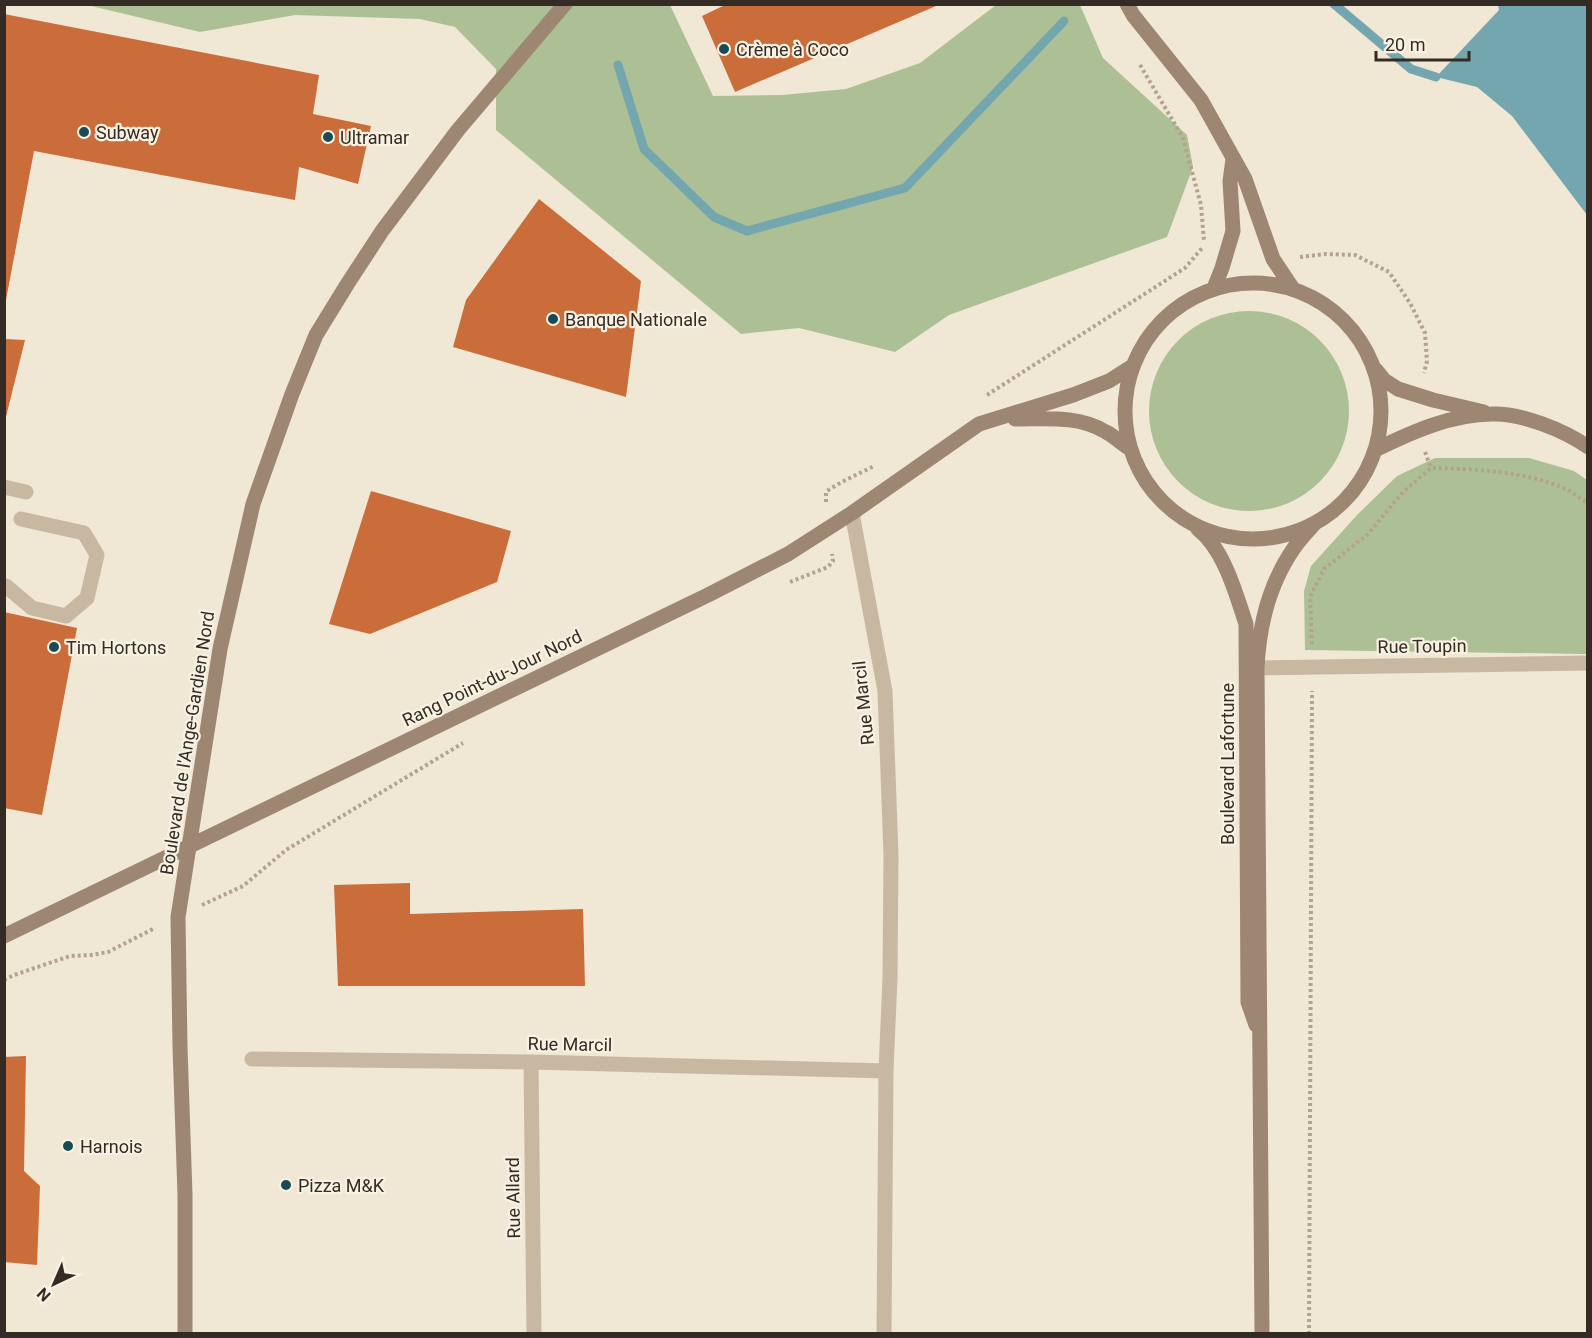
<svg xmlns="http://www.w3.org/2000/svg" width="1592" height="1338" font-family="Roboto,sans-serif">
<rect width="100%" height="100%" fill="#f1e7d5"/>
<!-- green -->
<path fill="#adc095" d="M87,5H670L713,96L782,95L846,89L920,63L996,5H1080L1103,58L1187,135L1193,167L1167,237L949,315L895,352L799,328L741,334L496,130V69L455,27L420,19L295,15L200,32Z
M1149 411a100 100 0 1 1 200 0a100 100 0 1 1-200 0Z
M1435,458H1529L1574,471L1587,480V654L1305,650L1304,591L1311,566L1357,515L1397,476Z"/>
<!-- water -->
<path fill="#74a6af" d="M1498,5H1587V215L1512,116L1477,87L1436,77L1499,10Z"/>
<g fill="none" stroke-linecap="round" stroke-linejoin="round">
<!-- stream -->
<path stroke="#74a6af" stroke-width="9" d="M1334,4L1411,69L1436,77
M618,65L644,149L714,217L747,231L905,188L1064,21"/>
</g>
<!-- building -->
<path fill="#cb6d3a" d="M727,4H935L936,6L735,92L702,16Z
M4,14L319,75L313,114L371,126L358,184L299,167L295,200L34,151L6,300H4Z
M539,199L641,281L626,397L453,347L466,300Z
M5,339L25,340L5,421Z
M371,491L511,531L497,582L370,634L329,624Z
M4,612L77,628L42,815L4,808Z
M410,883V914L583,909L585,986H338L334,885Z
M26,1056L24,1171L40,1186L37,1265L4,1262V1057Z"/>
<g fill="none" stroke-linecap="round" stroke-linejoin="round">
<!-- path -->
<path stroke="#b5a28c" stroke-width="4" stroke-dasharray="3 3" stroke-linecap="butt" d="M1140,65L1183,138L1201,205L1204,241
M1300,257L1326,254L1355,255L1389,272L1410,303L1425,333L1427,361L1424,373
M987,395L1185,268L1203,247
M1425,452L1431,468
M826,502V492C839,482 859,474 874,466
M790,582L828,567L833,561L832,554
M1312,644L1310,597L1324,569L1368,534L1403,492L1431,468C1477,469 1526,471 1568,490C1575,494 1581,499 1588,503
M202,905L243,886L286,850L463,743
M4,980L14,975L70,956L91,955L108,952L155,928
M1309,1334L1312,691"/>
<!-- lane -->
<path stroke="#c9b8a1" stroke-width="15" d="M4,487L26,492
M6,586L32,608L66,616L87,598L97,555L84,533L21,519"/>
<!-- street -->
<path stroke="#c9b8a1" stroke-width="15" d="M852,513L885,691L891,855L890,978L886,1071L884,1334
M1257,668L1588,663
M252,1059L531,1062L886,1071
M531,1062L534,1334"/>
<!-- secondary -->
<path stroke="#9d8773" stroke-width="15" d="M1127,4L1133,15L1201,100L1245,179L1273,259L1293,289
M1125 411a128 128 0 1 1 256 0a128 128 0 1 1-256 0Z
M1214,288L1222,268L1233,231L1230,181L1233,159
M1376,370L1384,380L1398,389L1433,400L1484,412
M1015,419C1046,419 1079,415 1106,432C1114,436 1121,443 1129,448
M1377,449C1412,432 1452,414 1492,414C1521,413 1564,430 1588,447
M1198,529C1224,549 1236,594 1246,624L1248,1002L1256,1025
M4,936L708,595L788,554L852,513L979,424L1073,395L1109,381L1131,367
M185,1334V1195L180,1047L178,917L220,649L253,504L292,394L316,335L348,283L382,231L458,130L565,4
M1262,1334L1257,668C1259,625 1269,584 1294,548C1300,539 1308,531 1315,523"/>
</g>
<!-- markers -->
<g fill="#194b56" stroke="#f9f1e2" stroke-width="2">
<circle cx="724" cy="49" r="6"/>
<circle cx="84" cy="132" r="6"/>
<circle cx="328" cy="137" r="6"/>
<circle cx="553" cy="319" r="6"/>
<circle cx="54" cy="647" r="6"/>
<circle cx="68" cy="1146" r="6"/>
<circle cx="286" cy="1185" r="6"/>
</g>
<g text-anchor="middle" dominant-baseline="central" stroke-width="4.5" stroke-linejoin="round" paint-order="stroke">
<!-- poi labels -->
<g font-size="18" fill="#342b24" stroke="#f9f1e2" text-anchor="start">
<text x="736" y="49">Crème à Coco</text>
<text x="96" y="132">Subway</text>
<text x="340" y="137">Ultramar</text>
<text x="565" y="319">Banque Nationale</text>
<text x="66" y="647">Tim Hortons</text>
<text x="80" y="1146">Harnois</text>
<text x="298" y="1185">Pizza M&amp;K</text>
</g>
<!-- street labels -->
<g font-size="18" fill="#342b24" stroke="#f9f1e2">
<text transform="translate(1422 646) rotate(-1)">Rue Toupin</text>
<text transform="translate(492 678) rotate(-26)">Rang Point-du-Jour Nord</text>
<text transform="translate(863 703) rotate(-96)">Rue Marcil</text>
<text transform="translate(187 743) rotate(-81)">Boulevard de l'Ange-Gardien Nord</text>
<text transform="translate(1227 764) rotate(-90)">Boulevard Lafortune</text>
<text transform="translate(570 1044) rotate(1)">Rue Marcil</text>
<text transform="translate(513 1198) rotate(-91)">Rue Allard</text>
</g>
</g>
<!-- border -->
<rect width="1592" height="1338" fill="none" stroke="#342b24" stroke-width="12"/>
<!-- north arrow -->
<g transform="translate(54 1284) rotate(224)" stroke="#f9f1e2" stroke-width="4.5" paint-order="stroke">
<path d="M0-4.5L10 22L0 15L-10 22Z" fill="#342b24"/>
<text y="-9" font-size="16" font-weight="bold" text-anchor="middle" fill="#342b24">N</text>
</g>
<!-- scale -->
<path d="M1376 51v9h93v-9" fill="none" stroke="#342b24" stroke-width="3"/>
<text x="1385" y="51" font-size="18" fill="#342b24" stroke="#f9f1e2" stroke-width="4.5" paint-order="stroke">20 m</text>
</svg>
